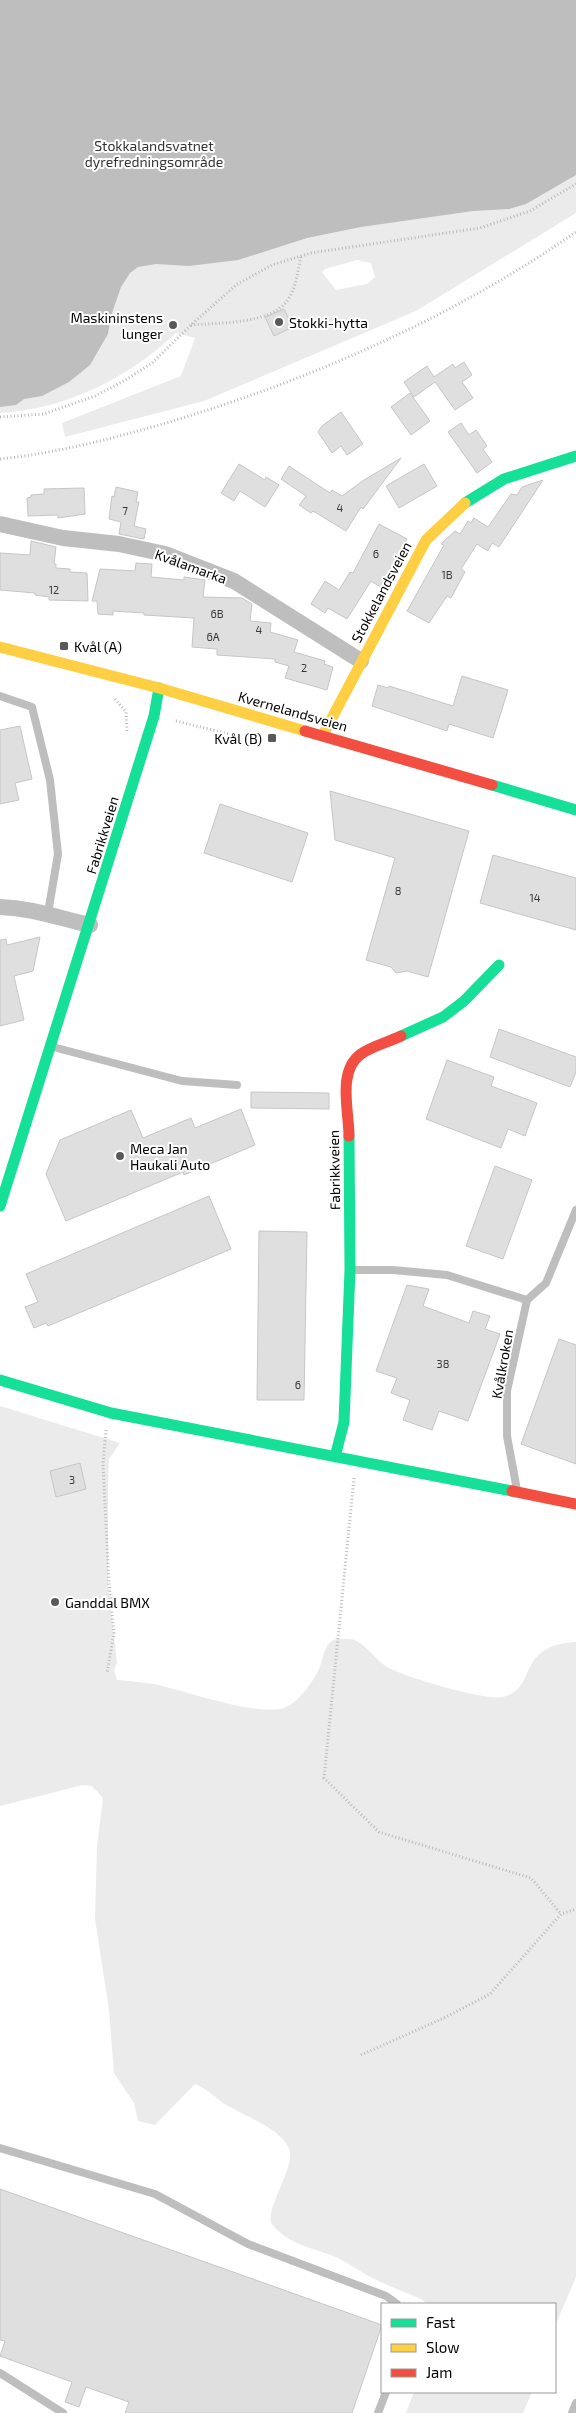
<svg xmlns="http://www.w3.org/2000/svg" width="576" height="2413" font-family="'Exo 2',sans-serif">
<rect width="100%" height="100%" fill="#fff"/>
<!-- green -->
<path fill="#ebebeb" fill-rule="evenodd" d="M0,0H576V213L416,311L204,401L65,437L62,423L181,376L195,338L176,333C128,378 67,409 0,413ZM357,260L371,263L375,277L367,284L336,290L322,272L325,269Z
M0,1406L120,1443L109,1459L108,1485V1585L117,1663L114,1670L117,1680C129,1681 142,1682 154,1684C187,1691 253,1716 284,1708C297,1704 313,1682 319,1669C325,1655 324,1636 344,1639C347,1639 352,1639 355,1640C367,1646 376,1660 387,1667C405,1677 485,1701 503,1697C538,1689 515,1645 576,1642V2277L555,2326V2304H427L421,2299C402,2291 383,2284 365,2274C356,2269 348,2263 338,2258C315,2248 289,2246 272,2224C264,2213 293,2170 290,2152C286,2130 240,2114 223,2103C214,2096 206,2088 195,2084L155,2125L138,2121L134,2103L114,2073L109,2010L95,1919L97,1846L103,1798L92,1786L83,1785L0,1806Z
M414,2392H532L523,2413H406Z"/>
<!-- water -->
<path fill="#bebebe" d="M0,0H576V175L526,204L509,209L473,211L361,227L307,238L238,260L189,266L156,264L138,267L130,273L121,287L111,316L108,334L90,365L69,382L42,396L24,399L16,405L0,407Z"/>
<!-- building -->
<path fill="#dfdfdf" stroke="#c6c6c6" d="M284,309L293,327L274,336L265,317Z
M464,362L472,375L462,382L473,398L455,410L435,382L414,397L404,382L427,366L434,377L453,364L455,368Z
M410,393L430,421L411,435L391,407Z
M341,412L363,444L347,455L341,446L332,453L318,432L322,426Z
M461,423L469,435L476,430L487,446L483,449L492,462L477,473L448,432Z
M401,458L363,509L361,507L346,531L313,511L311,513L299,505L306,496L281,479L289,466L330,493L332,490L342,496L364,480Z
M239,464L265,480L266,477L279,485L265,507L240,491L234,501L221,493Z
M424,464L437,486L399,508L386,486Z
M543,480L499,547L492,543L488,551L477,544L461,569L465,572L451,598L447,596L429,623L407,611L444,545L441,544L455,531L460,534L468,521L471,523L474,518L488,527L511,494L517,495L522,487Z
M116,487L138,492L136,502H139L134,526L146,529L144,539L119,534L121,522L109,519L112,496L114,497Z
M84,488L85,514L58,518V515L28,516L27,498L31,497V495L44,494V489Z
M379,524L407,539L382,588L371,581L347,619L328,608L325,613L311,604L325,581L339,590L350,572L353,573Z
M31,541L56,547L54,564H56V568L70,569V572L87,573L88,601L49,600V597L35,595V593L0,590V553L30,555Z
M136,563L152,564L151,577L184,580V577L205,580L203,597L242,598L252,604L250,621L271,623L270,632L298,640L294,652L325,661L324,664L333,667L327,690L285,678L289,666L275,662V659L217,655V649L192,647L194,618L144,615V613L113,611V615L98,614L97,601H92L100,569L135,571Z
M462,676L508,690L493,738L449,724L447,731L372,706L378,685L388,688L389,686L453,706Z
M20,726L32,779L15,783L19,800L0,804V730Z
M330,791L469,831L428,977L407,971L396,973L391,967L366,960L395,858L335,840Z
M220,804L308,833L292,882L204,853Z
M493,855L576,878V930L480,903Z
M40,937L33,971L14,976L24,1020L0,1026V940L6,939L7,945Z
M499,1029L576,1057V1072L570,1087L490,1057Z
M447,1060L494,1077L491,1086L537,1103L525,1136L508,1129L501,1148L426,1119Z
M251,1092L329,1093V1109L251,1108Z
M241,1109L255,1145L184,1175L183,1172L66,1221L46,1174L60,1140L131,1110L143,1138L191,1118L195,1128Z
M495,1166L532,1180L503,1259L466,1246Z
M209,1196L231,1249L48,1326L46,1323L34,1328L25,1307L38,1302L26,1274Z
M259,1231L307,1232L304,1400H257Z
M407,1285L429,1289L423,1306L469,1323L473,1311L490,1316L485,1329L500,1334L468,1421L439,1411L432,1430L403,1420L410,1400L391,1393L397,1378L376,1371Z
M559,1339L576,1345V1464L521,1444Z
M80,1463L86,1489L56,1497L50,1471Z
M0,2189L382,2325L352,2413H125L129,2402L86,2387L79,2407L65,2402L72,2382L0,2356L5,2341L0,2340Z"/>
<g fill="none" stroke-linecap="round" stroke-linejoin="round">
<!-- path -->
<path stroke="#b9b9b9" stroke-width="3" stroke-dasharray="1 2.5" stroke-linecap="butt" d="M191,325C218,323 270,324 287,301C296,289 298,270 301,256
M0,417L44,414L95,396L124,381L152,363L191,325L236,285L272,265L311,253L480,228L530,211L576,184
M0,459C57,453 111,439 166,423C310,380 452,318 576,232
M115,699L126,712L127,733
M176,721L262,742
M106,1430L103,1464L109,1583L114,1633L107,1673
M354,1478L324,1778L379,1832L531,1878L561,1914
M361,2055L446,2017L490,1994L561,1914L576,1909"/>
<!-- lane -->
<path stroke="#bebebe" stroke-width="8" d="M0,696L32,707L50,780L58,854L48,913
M53,1047L182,1081L237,1085
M353,1270H393L447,1275L527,1300L546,1283L576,1210
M517,1490L507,1436V1391L527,1300
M0,2148L155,2194L248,2244L386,2296L397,2304
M0,2373L63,2413
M378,2413L386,2392
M572,2413L576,2403"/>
<!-- street -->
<path stroke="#bebebe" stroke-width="16" d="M0,524L63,538L119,544L165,554L234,581L361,661
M0,907C33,908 58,918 90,925"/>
<!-- fast -->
<path stroke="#16e098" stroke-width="11" d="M465,503L504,479L576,456
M492,785L576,810
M401,1036L443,1017L464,1001L499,965
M0,1206L154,716L159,688
M0,1380L111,1413L512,1491
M335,1457L344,1422L350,1270L349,1136"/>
<!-- slow -->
<path stroke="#ffcf43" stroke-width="11" d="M0,647L159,688L305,731
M323,735L426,540L465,503"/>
<!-- jam -->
<path stroke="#f24e42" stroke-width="11" d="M305,731L492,785
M349,1136C349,1111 337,1071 361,1054C372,1046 389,1042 401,1036
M512,1491L576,1504"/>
</g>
<!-- markers -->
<g fill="#595959" stroke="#fff" stroke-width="2">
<circle cx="279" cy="322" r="5"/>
<circle cx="173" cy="325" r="5"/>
<rect x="59" y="641" width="10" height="10" rx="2.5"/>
<rect x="267" y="733" width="10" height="10" rx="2.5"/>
<circle cx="120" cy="1156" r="5"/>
<circle cx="55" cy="1602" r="5"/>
</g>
<g text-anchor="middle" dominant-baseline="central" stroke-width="4" stroke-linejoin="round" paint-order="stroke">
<!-- number labels -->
<g font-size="11" fill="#383838">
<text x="340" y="507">4</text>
<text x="125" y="510">7</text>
<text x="376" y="553">6</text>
<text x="447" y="574">1B</text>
<text x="54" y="589">12</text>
<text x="217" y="613">6B</text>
<text x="259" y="629">4</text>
<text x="213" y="636">6A</text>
<text x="304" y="667">2</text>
<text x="398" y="890">8</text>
<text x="535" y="897">14</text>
<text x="443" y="1363">38</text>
<text x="298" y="1384">6</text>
<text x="72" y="1479">3</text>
</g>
<!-- park labels -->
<g font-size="14" fill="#323232" stroke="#fff">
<text x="154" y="145">Stokkalandsvatnet<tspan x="154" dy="16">dyrefredningsområde</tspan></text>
</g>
<!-- poi labels -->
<g font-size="14" fill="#000" stroke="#fff" text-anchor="start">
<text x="163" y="317" text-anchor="end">Maskininstens<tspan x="163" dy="16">lunger</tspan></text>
<text x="289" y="322">Stokki-hytta</text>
<text x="74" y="646">Kvål (A)</text>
<text x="262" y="738" text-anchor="end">Kvål (B)</text>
<text x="130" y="1148">Meca Jan<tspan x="130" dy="16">Haukali Auto</tspan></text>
<text x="65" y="1602">Ganddal BMX</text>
</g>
<!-- street labels -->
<g font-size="14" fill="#000" stroke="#fff">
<text transform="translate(191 566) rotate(20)">Kvålamarka</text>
<text transform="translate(381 592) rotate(-62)">Stokkelandsveien</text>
<text transform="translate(293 711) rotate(16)">Kvernelandsveien</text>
<text transform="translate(102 835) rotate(-73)">Fabrikkveien</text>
<text transform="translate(334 1170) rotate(-91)">Fabrikkveien</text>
<text transform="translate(502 1364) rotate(-80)">Kvålkroken</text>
</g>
</g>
<!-- legend -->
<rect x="381" y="2303" width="175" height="90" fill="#ffffff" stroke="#999999"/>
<rect x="391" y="2319" width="25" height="8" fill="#16e098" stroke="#999999"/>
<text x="426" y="2328" font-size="15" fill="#000000">Fast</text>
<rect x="391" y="2344" width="25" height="8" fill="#ffcf43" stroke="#999999"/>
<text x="426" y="2353" font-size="15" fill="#000000">Slow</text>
<rect x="391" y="2369" width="25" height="8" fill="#f24e42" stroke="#999999"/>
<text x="426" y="2378" font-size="15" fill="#000000">Jam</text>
</svg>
